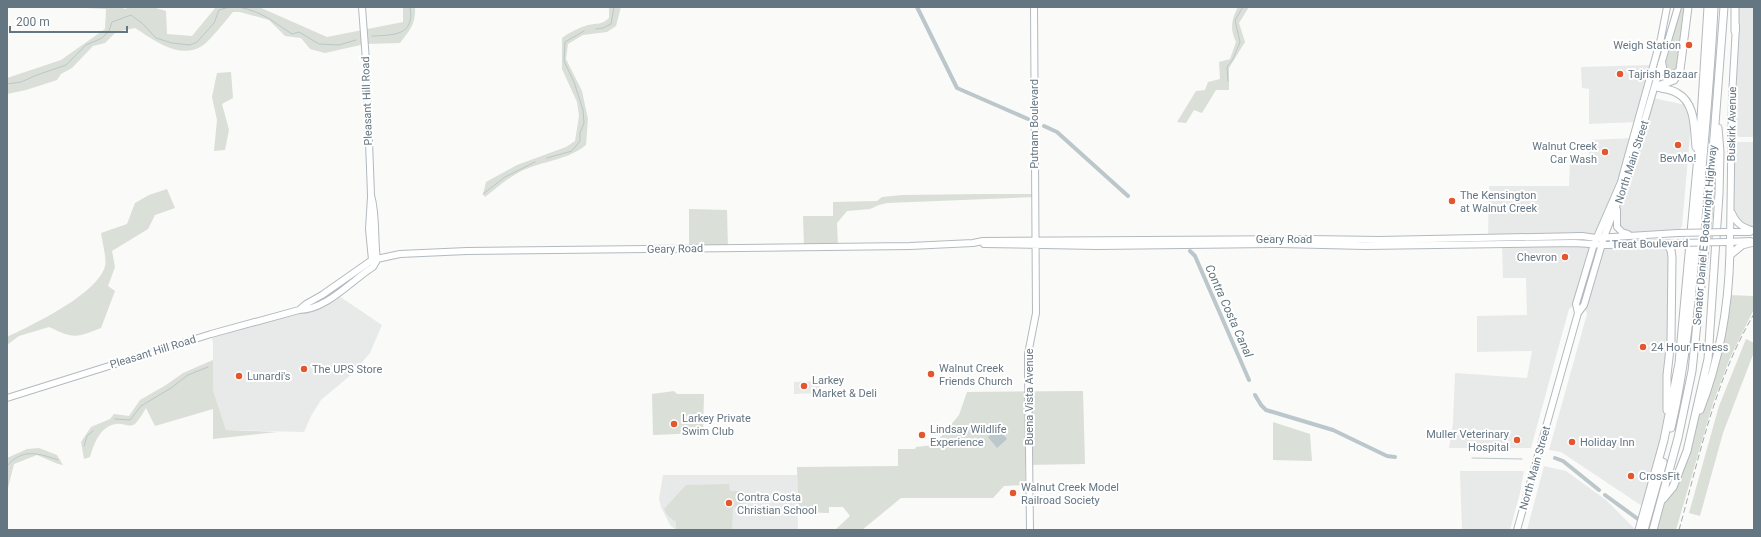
<svg xmlns="http://www.w3.org/2000/svg" width="1761" height="537" font-family="Roboto,sans-serif">
<rect width="100%" height="100%" fill="#fafaf8"/>
<!-- built -->
<path fill="#e8e9e9" d="M1739,7H1754V137H1739L1732,131L1735,40Z
M1648,65L1653,66L1638,122L1589,124V89L1582,88L1581,67Z
M1653,98L1686,105L1688,110L1691,124L1682,226L1678,233L1633,235L1619,230L1618,205Z
M1633,138L1625,167L1596,238H1488L1489,186H1569L1570,161H1588L1590,140Z
M1737,142H1754V231L1741,226L1731,211V147Z
M1594,244L1576,304L1569,309L1531,448H1449L1453,423L1455,373L1527,378L1532,351L1477,352V316L1527,315L1526,278H1503L1502,245Z
M1602,244H1667L1669,247L1668,423L1645,508L1561,452L1549,450L1587,314L1584,305Z
M336,294L382,325L370,353L352,374L321,400L311,416L304,432L226,430L213,390V343L211,334L309,310Z
M819,381L820,393L794,394V382Z
M1544,466L1566,471L1606,500L1636,530H1527Z
M1460,471H1524L1520,493L1510,530H1462Z
M663,475H797L798,530H676L670,525L661,507L659,499Z"/>
<!-- green -->
<path fill="#dadfd7" d="M66,7H120L125,9C137,3 154,7 166,11L167,34L192,36L216,7H259L327,37L403,22V7H415C416,24 410,30 400,43L365,44L325,53L310,49L301,38L285,36L269,20L240,12H233C227,19 209,42 202,46C179,60 154,40 135,28L116,32L105,43L93,46L72,68L61,74L57,80L26,90L7,94V78L61,60L105,29L106,9Z
M609,7H621L616,26L607,32L583,35L568,44L566,59L582,91L588,119L586,145C567,160 548,160 526,169C511,175 498,187 485,197L483,194L486,182L517,165L566,147L575,141L579,116L577,102L562,69V38C570,32 578,28 588,25C597,23 602,25 609,18Z
M1238,7H1249L1239,23L1245,42L1229,68V90H1216L1202,113L1194,110L1186,123L1177,122L1196,91L1205,90L1208,82L1220,79L1219,62L1230,59L1236,42C1230,29 1231,20 1238,7Z
M1678,7H1688L1681,63L1675,74L1663,70Z
M231,72L233,98L222,104L229,130L225,150L214,151L217,120L212,97L217,73Z
M167,189L175,208L155,215L148,229L112,251L115,267L108,286L115,291L101,328C75,338 75,339 49,327L19,336L7,345V337C32,325 98,294 105,266C107,259 102,241 101,233L127,224L135,203L149,195Z
M982,194H1035V197L887,203L879,205L870,209L847,211L837,223L838,247H804L803,216H833V202L877,201L882,197L902,195Z
M689,209L727,210L728,249H689Z
M1727,295L1754,296V309L1730,358L1713,403L1676,530H1653L1662,501L1673,487L1707,393Z
M1746,339L1754,343V352L1723,433L1700,516L1689,513L1719,406Z
M213,360V390L226,430L277,432L213,439V409L155,426L146,408C143,413 139,420 135,424C129,428 123,423 116,424C100,426 94,444 90,457L84,459L81,442L91,427L110,419L114,414L129,416L140,400L166,385L183,373Z
M674,391L677,394H704L703,433L653,435L652,394Z
M1083,391L1085,464L1025,465V485L1004,486L993,498H901L862,530H835L850,516L843,507H829V513L798,512L797,467L898,466V449H915L916,447L934,445L959,415L967,392Z
M1273,422L1310,434L1312,461L1273,460Z
M39,448L57,455L63,465L58,464L37,455L14,464L7,492V458L27,449Z
M729,484L730,491H744V502L739,507H733L732,530H676V522L668,516L664,509L686,485Z"/>
<!-- water -->
<path fill="#bbc7cb" d="M998,428L1007,439L997,448L988,437Z"/>
<g fill="none" stroke-linecap="round" stroke-linejoin="round">
<!-- stream -->
<path stroke="#bbc7cb" stroke-width="1" d="M239,7C263,12 272,21 292,34L299,32L319,44L339,45L356,40
M596,29L603,28L611,24L614,7
M372,36C394,35 415,36 410,7
M1228,81L1227,67L1233,59L1240,42L1235,20L1243,7
M7,84L21,82L37,75L66,65L86,45L102,38L109,31L112,22L131,15L143,24L156,38L172,43L190,45L197,42L214,23L219,10L229,7
M547,158L572,151L580,141V133L584,123L583,110L574,82L564,61L565,42L584,31
M483,194L505,177L535,162
M115,419L130,420L141,406L171,388L188,375L208,367
M84,446L87,436L93,431
M1472,458L1522,459
M7,466C22,448 38,453 58,460"/>
<!-- canal -->
<path stroke="#bbc7cb" stroke-width="4" d="M917,7L957,88L1028,119
M1044,126L1057,132L1128,196
M1190,251L1195,256L1249,380
M1255,395L1261,405L1266,410L1333,430L1387,456L1395,457
M1555,458L1563,461L1599,490
M1605,495L1653,530"/>
<!-- secondary casing -->
<g stroke="#b3babf" stroke-width="8">
<path id="secondary" d="M362,7L366,61L371,195C377,216 374,239 377,260
M371,197L369,229L372,260
M1617,210V227L1622,232L1628,234
M1732,213C1737,225 1743,227 1754,231
M1728,232H1750
M1727,242L1750,241
M1730,242L1732,97L1736,26
M984,244L1097,246L1280,244L1365,246L1574,243L1607,245L1678,243
M299,310L306,304L322,295L372,260L400,254L467,251L910,246L973,243L983,241L1308,239L1379,240L1582,236L1596,238L1678,233
M1578,313L1576,304L1594,244L1621,182L1625,167L1661,38L1667,7
M7,398L211,334L299,310C326,310 351,281 373,267L377,260
M1030,530L1028,368V354L1036,313L1034,7
M1517,530L1578,313L1584,305L1604,237L1629,173L1678,7"/>
</g>
<!-- highway casing -->
<g stroke="#b4b9bd" stroke-width="9">
<path id="highway" d="M1735,7V31
M1662,64L1663,70L1668,75L1675,74L1678,72
M1658,86L1674,80L1680,70L1688,7
M1656,87C1663,89 1671,89 1677,93C1696,103 1694,129 1696,147
M1667,244L1671,250L1672,257L1671,340L1667,375V410
M1730,255L1742,245L1754,242
M1700,410C1721,356 1730,300 1730,242
M1671,428C1688,356 1693,281 1699,206C1704,140 1711,74 1714,7
M1663,499L1673,487L1687,451L1708,359L1719,194L1720,152L1718,128
M1639,530L1664,440L1679,363L1700,134L1708,7
M1644,530L1663,462
M1653,530L1678,438L1692,371L1707,228L1724,7"/>
</g>
<!-- secondary -->
<use href="#secondary" stroke="#fff" stroke-width="6"/>
<!-- highway -->
<use href="#highway" stroke="#fff" stroke-width="7"/>
<!-- rail -->
<path stroke="#a2aab0" stroke-width="1" stroke-dasharray="6 3" stroke-linecap="butt" d="M1679,530C1699,458 1715,379 1754,314"/>
<!-- secondary-bridge casing -->
<g stroke="#b3babf" stroke-width="8" stroke-linecap="butt">
<path id="secondary-bridge" d="M1678,233L1726,232
M1678,243L1726,242"/>
</g>
<!-- secondary-bridge -->
<use href="#secondary-bridge" stroke="#fff" stroke-width="6"/>
</g>
<!-- markers -->
<g fill="#e4572e" stroke="#fff" stroke-width="1.5">
<circle cx="1689" cy="45" r="4"/>
<circle cx="1620" cy="74" r="4"/>
<circle cx="1678" cy="145" r="4"/>
<circle cx="1605" cy="152" r="4"/>
<circle cx="1452" cy="201" r="4"/>
<circle cx="1565" cy="257" r="4"/>
<circle cx="1643" cy="347" r="4"/>
<circle cx="304" cy="369" r="4"/>
<circle cx="931" cy="374" r="4"/>
<circle cx="239" cy="376" r="4"/>
<circle cx="804" cy="386" r="4"/>
<circle cx="674" cy="424" r="4"/>
<circle cx="922" cy="435" r="4"/>
<circle cx="1517" cy="440" r="4"/>
<circle cx="1572" cy="442" r="4"/>
<circle cx="1631" cy="476" r="4"/>
<circle cx="1013" cy="493" r="4"/>
<circle cx="729" cy="503" r="4"/>
</g>
<g text-anchor="middle" dominant-baseline="central" stroke-width="4" stroke-linejoin="round" paint-order="stroke">
<!-- poi labels -->
<g font-size="11" fill="#657683" stroke="#fff" text-anchor="start">
<text x="1681" y="45" text-anchor="end">Weigh Station</text>
<text x="1628" y="74">Tajrish Bazaar</text>
<text x="1597" y="146" text-anchor="end">Walnut Creek<tspan x="1597" dy="13">Car Wash</tspan></text>
<text x="1678" y="158" text-anchor="middle">BevMo!</text>
<text x="1460" y="195">The Kensington<tspan x="1460" dy="13">at Walnut Creek</tspan></text>
<text x="1557" y="257" text-anchor="end">Chevron</text>
<text x="1651" y="347">24 Hour Fitness</text>
<text x="939" y="368">Walnut Creek<tspan x="939" dy="13">Friends Church</tspan></text>
<text x="312" y="369">The UPS Store</text>
<text x="247" y="376">Lunardi's</text>
<text x="812" y="380">Larkey<tspan x="812" dy="13">Market &amp; Deli</tspan></text>
<text x="682" y="418">Larkey Private<tspan x="682" dy="13">Swim Club</tspan></text>
<text x="930" y="429">Lindsay Wildlife<tspan x="930" dy="13">Experience</tspan></text>
<text x="1509" y="434" text-anchor="end">Muller Veterinary<tspan x="1509" dy="13">Hospital</tspan></text>
<text x="1580" y="442">Holiday Inn</text>
<text x="1639" y="476">CrossFit</text>
<text x="1021" y="487">Walnut Creek Model<tspan x="1021" dy="13">Railroad Society</tspan></text>
<text x="737" y="497">Contra Costa<tspan x="737" dy="13">Christian School</tspan></text>
</g>
<!-- street labels -->
<g font-size="11" fill="#657683" stroke="#fff">
<text transform="translate(367 101) rotate(-92)">Pleasant Hill Road</text>
<text transform="translate(1034 124) rotate(-90)">Putnam Boulevard</text>
<text transform="translate(1732 124) rotate(-89)">Buskirk Avenue</text>
<text transform="translate(1632 162) rotate(-72)">North Main Street</text>
<text transform="translate(1705 235) rotate(-85)">Senator Daniel E Boatwright Highway</text>
<text x="1284" y="239">Geary Road</text>
<text transform="translate(1650 244) rotate(-1)">Treat Boulevard</text>
<text transform="translate(675 249) rotate(-1)">Geary Road</text>
<text transform="translate(153 352) rotate(-17)">Pleasant Hill Road</text>
<text transform="translate(1029 397) rotate(-90)">Buena Vista Avenue</text>
<text transform="translate(1535 468) rotate(-74)">North Main Street</text>
</g>
<!-- water labels -->
<g font-size="12" font-style="italic" fill="#60757c" stroke="#fff">
<text transform="translate(1229 311) rotate(66)">Contra Costa Canal</text>
</g>
</g>
<!-- border -->
<rect width="1761" height="537" fill="none" stroke="#657683" stroke-width="16"/>
<!-- scale -->
<path d="M10 26v6h117v-6" fill="none" stroke="#657683" stroke-width="2"/>
<text x="16" y="26" font-size="12" fill="#657683" stroke="#ffffff" stroke-width="3" paint-order="stroke">200 m</text>
</svg>
